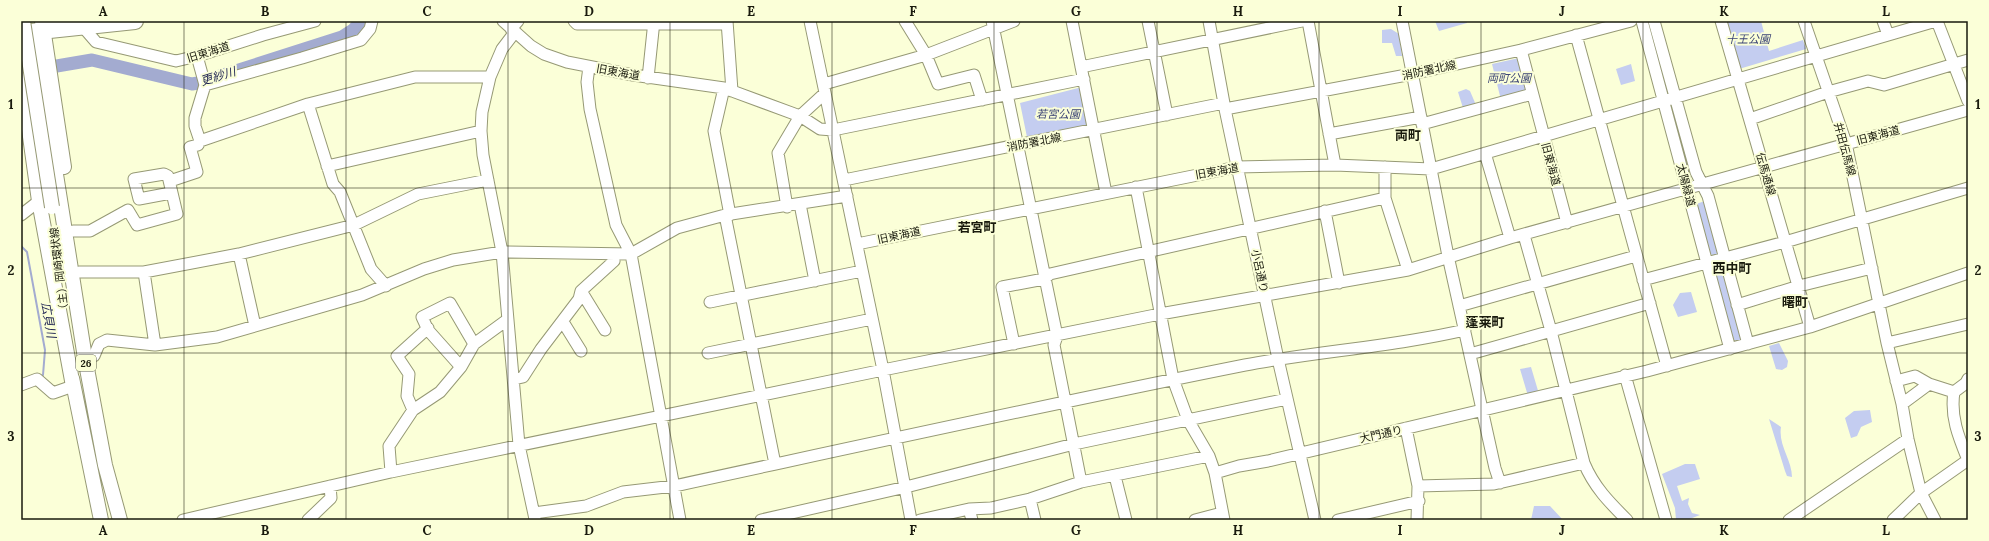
<svg xmlns="http://www.w3.org/2000/svg" width="1989" height="541" font-family="Lora,'Noto Sans JP',serif">
<rect width="100%" height="100%" fill="#fbffd8"/>
<!-- green -->
<path fill="#c4cdf0" d="M1435,21H1467V23L1439,31Z
M1724,21H1761L1769,51L1803,40L1806,49L1739,69Z
M1391,29L1399,34L1402,56H1396L1392,43H1382V30Z
M1519,58L1527,93L1501,100L1492,64Z
M1631,64L1635,81L1621,85L1616,69Z
M1082,87L1091,128L1028,142L1020,103Z
M1466,89L1470,91L1476,105L1463,108L1458,92Z
M1705,201L1718,254L1714,256L1709,253L1696,204Z
M1718,265H1722L1742,340L1739,342L1732,339L1714,271Z
M1691,292L1697,312L1678,317L1673,305L1680,293Z
M1779,343L1788,361L1787,367L1782,370L1776,369L1769,346Z
M1531,367L1539,394L1528,396L1520,369Z
M1870,410L1872,422L1861,427L1857,436L1851,438L1845,418L1854,411Z
M1769,419L1781,427C1778,445 1792,460 1792,477L1787,476L1785,471Z
M1685,464H1695L1700,479L1677,486L1682,501L1689,498L1688,504L1692,513L1700,515L1687,520H1676L1675,508L1662,474Z
M1534,506H1550L1563,520H1531Z"/>
<g fill="none" stroke-linecap="round" stroke-linejoin="round">
<!-- stream -->
<path stroke="#a3abd0" stroke-width="2" d="M21,246L27,252L45,350L43,375L41,377"/>
<!-- river -->
<path stroke="#a3abd0" stroke-width="13" d="M39,69L92,60L192,84L198,83L342,37L353,30L361,21"/>
<!-- minor casing -->
<g stroke="#969975" stroke-width="13">
<path id="minor" d="M503,21L531,46L544,54L567,62L633,75L724,88L800,116L820,129L833,130L1084,79
M574,21L577,24H727
M727,21L732,91
M810,21L883,370L911,520
M905,21L926,55L938,84L974,75L982,100
M992,21L1057,336L1054,345L1081,482
M1072,21L1106,193
M1148,21L1167,115
M1209,21L1225,109L1278,359L1315,520
M1308,21L1335,165
M1402,21L1448,256L1495,468L1500,483
M1642,21L1730,349
M1654,21L1696,172L1708,196L1748,344
M1721,21L1810,327
M1804,21L1846,143L1887,343L1902,404L1908,439L1921,493L1935,520
M1883,21L1888,35
M1937,21L1968,101
M83,27L96,42L176,61L197,56L263,35L315,21
M511,29L518,21
M515,32L502,49L490,77L482,112L481,131L483,155L502,252L519,445L535,519
M1576,35L1667,366
M1521,50L1567,223
M197,56L205,85L195,118V126L200,141L308,104L415,77H490
M589,67L587,82L590,109L616,225L631,254L680,520
M1081,67L1302,21
M648,78L654,21
M824,84L926,55L1014,21
M205,85L302,58L361,40L370,29L372,21
M724,88L714,131L730,215
M308,104L333,184L340,192L371,269L386,286
M1225,109L1412,74L1521,50L1631,21
M1750,119L1828,92L1868,81L1884,85L1968,60
M1422,124L1532,94
M1329,134L1421,117
M1485,153L1510,238
M327,166L481,131
M1385,167V198L1408,270
M844,180L1224,103
M170,181L197,172L190,147L198,145L200,141
M1136,187L1173,379L1188,420L1209,456L1215,473L1239,466L1268,461L1647,371L1810,327L1968,273
M800,204L815,281
M787,207L778,153L800,116L825,93
M1325,211L1339,283
M21,215L39,201
M725,215L775,464
M73,231H90L128,210L137,225L177,214L168,176L164,174L134,179L139,199L171,193
M1524,235L1551,331L1584,463C1594,487 1609,502 1627,520
M857,244L1237,167L1335,165L1431,169L1936,21
M239,254L255,326
M79,272H144L239,254L354,225L418,194L488,180
M144,272L155,345
M1643,280L1785,242L1968,188
M581,291L605,330
M710,302L862,271
M1737,305L1799,286L1872,268
M1459,306L1636,256
M563,322L581,351
M1887,343L1968,324
M1014,344L1002,287L1044,279L1050,274L1385,198
M708,353L872,319
M1470,354L1650,303
M85,358L94,356L99,344L107,340L155,345L217,337L362,295L424,269L453,260L502,252L631,254L677,228L725,215L847,196
M461,367L428,330L422,317L450,303L474,344
M1625,375L1666,520
M514,379L523,377L541,349L579,299L581,291L614,261L611,254
M1968,379L1966,383L1954,392C1950,417 1959,438 1968,460
M1896,381L1915,376L1929,384L1954,392
M21,385L37,379L53,393L73,386
M1902,404L1929,384
M413,410L407,396L409,374L397,356L428,328
M1406,428L1418,486L1417,520
M391,472L389,446L413,410L440,392L461,367L474,344L507,320
M1215,473L1224,520
M1115,476L1126,520
M1418,486L1494,484L1584,463
M1030,499L1035,520
M969,509L972,520
M534,513L586,506L623,492L674,486C864,445 1054,403 1245,365C1318,351 1392,347 1465,330
M183,520L391,472L883,370L1160,314L1408,270L1510,238L1968,110
M308,520L331,498L330,486
M761,520L906,487L1074,444L1287,399
M920,520L969,509L991,508L1030,499L1081,482L1209,456
M1195,520L1222,513
M1338,520L1419,501
M1789,520L1908,439
M1893,520L1921,493L1968,460"/>
</g>
<!-- major casing -->
<g stroke="#969975" stroke-width="16">
<path id="major" d="M42,21L64,167
M34,35L85,358L105,465L120,520
M21,72L39,201L73,386
M72,378L101,520"/>
</g>
<!-- highway casing -->
<g stroke="#969975" stroke-width="18">
<path id="highway" d="M21,33L135,21"/>
</g>
<!-- minor -->
<use href="#minor" stroke="#fff" stroke-width="11"/>
<!-- major -->
<use href="#major" stroke="#fff" stroke-width="14"/>
<!-- highway -->
<use href="#highway" stroke="#fff" stroke-width="16"/>
<!-- major-bridge casing -->
<g stroke="#969975" stroke-width="16" stroke-linecap="butt">
<path id="major-bridge" d="M23,21L52,207"/>
</g>
<!-- major-bridge -->
<use href="#major-bridge" stroke="#fff" stroke-width="14"/>
</g>
<!-- grid -->
<path fill="none" stroke="#191a0d" stroke-width="1" stroke-opacity="0.55" d="M184,21V520M346,21V520M508,21V520M670,21V520M832,21V520M994,21V520M1157,21V520M1319,21V520M1481,21V520M1643,21V520M1805,21V520M21,188H1968M21,353H1968"/>
<g text-anchor="middle" dominant-baseline="central" stroke-width="4" stroke-linejoin="round" paint-order="stroke">
<!-- shield labels -->
<rect fill="#fbffd8" stroke="#5d5f4a" stroke-width="1" x="76" y="355" width="20" height="16" rx="3"/>
<g font-size="10" font-weight="bold" fill="#191a0d">
<text x="86" y="363">26</text>
</g>
<!-- park labels -->
<g font-size="11" font-style="italic" fill="#3c4476" stroke="#fbffd8">
<text x="1748" y="39">十王公園</text>
<text x="1509" y="78">両町公園</text>
<text x="1058" y="114">若宮公園</text>
</g>
<!-- street labels -->
<g font-size="11" fill="#191a0d" stroke="#fbffd8">
<text transform="translate(208 52) rotate(-17)">旧東海道</text>
<text transform="translate(1429 70) rotate(-12)">消防署北線</text>
<text transform="translate(618 72) rotate(10)">旧東海道</text>
<text transform="translate(1878 135) rotate(-15)">旧東海道</text>
<text transform="translate(1034 142) rotate(-11)">消防署北線</text>
<text transform="translate(1845 149) rotate(75)">井田伝馬線</text>
<text transform="translate(1551 164) rotate(75)">旧東海道</text>
<text transform="translate(1217 171) rotate(-10)">旧東海道</text>
<text transform="translate(1766 174) rotate(74)">伝馬通線</text>
<text transform="translate(1686 185) rotate(75)">太陽緑道</text>
<text transform="translate(899 235) rotate(-12)">旧東海道</text>
<text transform="translate(59 271) rotate(-97)">（主）岡崎環状線</text>
<text transform="translate(1260 271) rotate(78)">小呂通り</text>
<text transform="translate(1381 434) rotate(-13)">大門通り</text>
</g>
<!-- water labels -->
<g font-size="12" font-style="italic" fill="#1e2352" stroke="#fbffd8">
<text transform="translate(218 76) rotate(-17)">更紗川</text>
<text transform="translate(49 320) rotate(80)">広貝川</text>
</g>
<!-- quarter labels -->
<g font-size="13" font-weight="bold" fill="#191a0d" stroke="#fbffd8">
<text x="1408" y="135">両町</text>
<text x="977" y="227">若宮町</text>
<text x="1732" y="268">西中町</text>
<text x="1795" y="302">曙町</text>
<text x="1485" y="322">蓬莱町</text>
</g>
</g>
<!-- border -->
<rect width="1989" height="541" fill="none" stroke="#fbffd8" stroke-width="44"/>
<rect x="22" y="22" width="1945" height="497" fill="none" stroke="#191a0d" stroke-width="1.5"/>
<g font-size="13" text-anchor="middle" font-weight="bold" fill="#191a0d">
<text x="103" y="16">A</text>
<text x="265" y="16">B</text>
<text x="427" y="16">C</text>
<text x="589" y="16">D</text>
<text x="751" y="16">E</text>
<text x="913" y="16">F</text>
<text x="1076" y="16">G</text>
<text x="1238" y="16">H</text>
<text x="1400" y="16">I</text>
<text x="1562" y="16">J</text>
<text x="1724" y="16">K</text>
<text x="1886" y="16">L</text>
<text x="11" y="109">1</text>
<text x="1978" y="109">1</text>
<text x="11" y="275">2</text>
<text x="1978" y="275">2</text>
<text x="11" y="441">3</text>
<text x="1978" y="441">3</text>
<text x="103" y="535">A</text>
<text x="265" y="535">B</text>
<text x="427" y="535">C</text>
<text x="589" y="535">D</text>
<text x="751" y="535">E</text>
<text x="913" y="535">F</text>
<text x="1076" y="535">G</text>
<text x="1238" y="535">H</text>
<text x="1400" y="535">I</text>
<text x="1562" y="535">J</text>
<text x="1724" y="535">K</text>
<text x="1886" y="535">L</text>
</g>
</svg>
